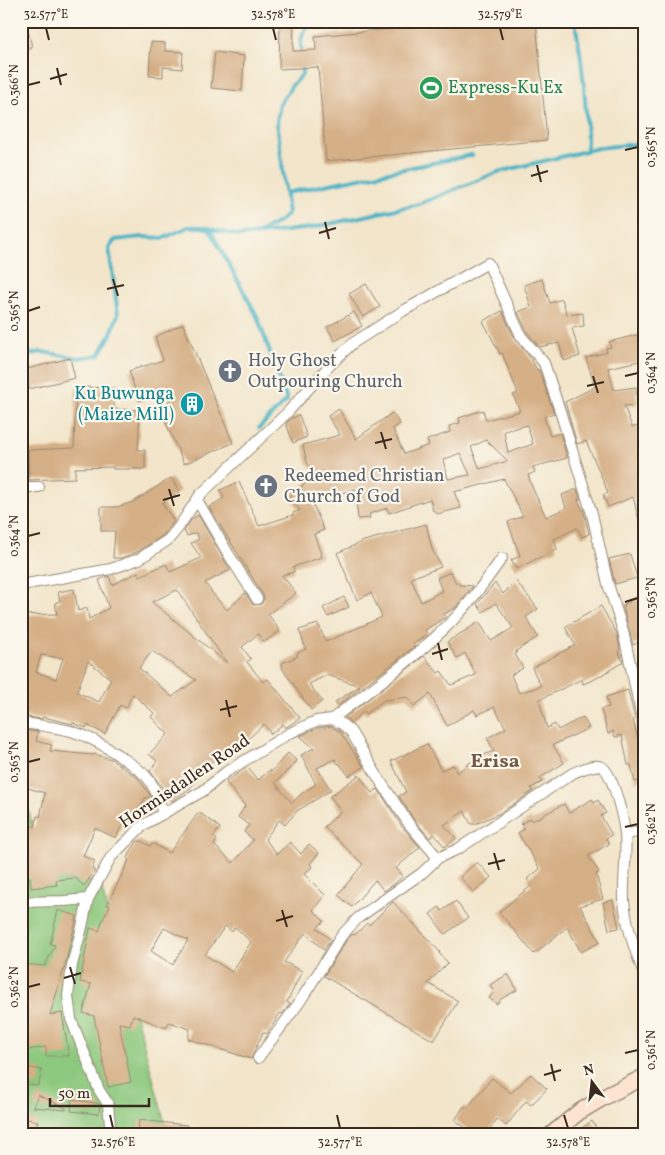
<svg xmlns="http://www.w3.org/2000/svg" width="665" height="1155" font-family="Vollkorn,serif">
<rect width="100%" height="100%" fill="#fbf7ec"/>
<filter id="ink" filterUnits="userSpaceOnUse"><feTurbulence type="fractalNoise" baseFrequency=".02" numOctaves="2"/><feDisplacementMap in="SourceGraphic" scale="10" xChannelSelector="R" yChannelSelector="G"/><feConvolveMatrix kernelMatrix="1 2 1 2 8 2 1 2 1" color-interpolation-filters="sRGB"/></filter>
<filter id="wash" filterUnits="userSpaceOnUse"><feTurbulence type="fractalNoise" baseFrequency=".0096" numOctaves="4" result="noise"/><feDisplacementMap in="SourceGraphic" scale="20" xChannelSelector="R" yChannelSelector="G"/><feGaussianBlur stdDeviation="1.12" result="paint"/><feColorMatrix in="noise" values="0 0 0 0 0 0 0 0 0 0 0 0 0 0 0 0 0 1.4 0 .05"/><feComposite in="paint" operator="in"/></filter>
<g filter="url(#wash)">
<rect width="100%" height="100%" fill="#f2e5ca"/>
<!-- green -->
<path fill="#8cc87d" stroke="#64794e" d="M21,775L36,844L67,879L100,882L168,1134H21Z"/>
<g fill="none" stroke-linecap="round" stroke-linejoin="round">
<!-- stream -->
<path stroke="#48b4c6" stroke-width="4" d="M575,21C583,64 587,107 587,150
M301,54C300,39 302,28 316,21
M286,193L472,155
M209,228L257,316L287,400L259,428
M255,235L280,221L288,214L277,121L280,104L292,85L302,75V64
M21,356L42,352L79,358L99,355L110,336L118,315L109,248L115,240L142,237L164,238L188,227H202L241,236L311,228L419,204L498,172L598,148L644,143"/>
</g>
<g id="blocks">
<!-- building -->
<path fill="#d5af85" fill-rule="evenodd" d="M21,21H26L32,47L21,50Z
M280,21H294L293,51L316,50L315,36L475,21H536L547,140L326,161L318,67L279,69Z
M151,42L165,43V51L183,52L182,69L163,67V77L149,76Z
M215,52L244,56L242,91L211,88Z
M542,279L550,303L562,299L567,315L583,313L584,326L572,328L580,356L564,361L559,343L539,347L527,332L518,312L531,307L524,285Z
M366,284L380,307L363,317L349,294Z
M502,311L515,339L531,359L537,370H539L554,413L544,417L550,436L560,433L567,458L533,467L535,472L528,475L532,487L546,517L566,508L562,495L577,489L580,499L578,500L584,512L589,534L582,537L577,528L554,539L557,549L516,569L511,560L520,556L508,522L523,516L504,479L454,492L461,508L437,514L436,511H433L430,499L389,513L387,508L369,514L370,518L358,519L355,489L312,502L324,530L314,534L322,557L293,567L294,572L282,575L296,593L268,614L280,631L264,642L258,634L242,647L251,659L247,662L263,682L268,679L300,718L285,728L283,724L271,734L264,724L246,741L212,761L189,789L172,801L150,771L157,761L149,754L168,734L151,717L154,713L133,694L126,708L120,705L105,734L87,725L86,728L73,723V724L43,717L42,719L21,716V615L57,614L55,603L60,601L58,592L74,589L78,611L87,608L89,619L109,608L99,580L109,576L112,585L138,572L140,576L166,564L170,572L201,558L191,543L199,539L196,533L187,536L184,531L192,519L198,515L230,570L205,583L217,599L227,610L245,593L253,605L261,604L264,599L263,595L209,507L224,498L220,490L239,482L259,526L293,515V513L300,510L289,496L316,475L307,463L303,445L340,435L328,416L339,409L356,439L392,413L400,424L393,429L404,454L429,445L427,440L450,432L449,426L460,423L459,418L483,410L486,420L520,411L513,395L518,393L502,353L500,354L483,321ZM527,425L533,444L508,453L504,431ZM486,440L508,461L480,469L471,447ZM460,453L470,475L448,479L443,460ZM177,590L227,663L152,602ZM152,651L161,657L196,680L172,697L139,668ZM41,655L63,658L56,679L36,672ZM88,661L111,679L99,702L77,692Z
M354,312L362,326L335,341L327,327Z
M183,324L233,443L184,464L162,414L175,390L139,401L129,371L163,360L155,337Z
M644,333V360L608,368L614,390L636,387L637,405L624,406L632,427L640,426L644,445V523L640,524L633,497L608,507L603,495L608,493L603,480L586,441L577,444L565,402L595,387L586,358L607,352L606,348L611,347L609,342Z
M70,358L75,378L29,389L24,370Z
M76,387L114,388V409L140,410L138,450H145V469H113V467L75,468V478L29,480L28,450L74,448Z
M299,415L307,437L293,443L286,423L292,418Z
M171,478L180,491L162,503L174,521L172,524L163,535L139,551L121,558H113L115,531H101V507H117L133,502Z
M426,524L432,549L441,567L411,578L421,602L442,591L437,578L451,572L456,583L458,582L459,585L473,586L455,608L444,614L446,617L425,630L428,634L413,644L415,646L338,706L335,702L360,686L327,675L309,684L322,701L311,710L282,668L283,667L282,663L298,656L297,653L306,649L299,630L318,624L326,642L382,617L371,593L357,600L337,553L364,541Z
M630,554L637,578L615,584L609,559Z
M516,581L538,609L526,617L538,637L516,651L517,653L515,654L523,668L511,675L519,693L541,686L532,668L575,645L565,627L601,606L617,634L620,650L618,651L623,662L595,679L583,684L582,679L539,700L547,728L555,724L558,730L583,717L589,728L553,745L564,763L540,778L542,782L531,788L533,791L500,813L475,824H471L464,811L444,825L456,838L445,847L434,834L430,838L414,820L399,796L406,792L391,761L427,744L441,770L453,765L457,773L476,758L494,751L487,738L506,728L494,707L477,715L474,710L447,726L430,694L414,706L408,697L384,700L366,714L364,711L351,723L345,717L424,656L438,673L441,671L451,685L476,675L465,653L457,658L447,642L479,622L491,641L513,628L496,603L483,612L477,604L495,583L503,594Z
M641,596L644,602V634L640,635L642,641L633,645L623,607L625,606L624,604L630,602L629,600Z
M344,597L349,607L328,617L323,608Z
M628,690L635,719L633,720L638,738L642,737L644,745V780L635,782L631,765H628L622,735L615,737L613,731L608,734L601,709L609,707L606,697Z
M331,726L340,732L364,767L349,776L339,763L338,764L335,759L317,768L331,790L297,811L285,825L279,820L265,839L277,854L290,842L301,854L309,844L319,853L310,864L312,867L304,874L325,895L313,910L324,921L317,928L331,940L324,950L305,933L284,962L302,971L287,1002L290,1004L282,1014L280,1013L267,1034L263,1032L251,1059L188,1039L190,1029L169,1022L166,1028L133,1015L130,1025L119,1023L131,1082L108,1087L94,1016L83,1013L91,984L80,982L90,928L99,931L103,919L110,906L107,905L129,860L127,858L137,841H141L150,846L152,843L169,853L199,812L220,828L213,837L217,840L214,845L233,863L253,840L244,832L249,825L238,817L245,806L226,782L247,767L258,780L270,770L271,772L288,753L297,761L275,783L292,803L301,794L316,784L301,755L314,748L300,736L318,728ZM225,926L232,932L235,927L251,942L232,972L205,955ZM164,928L188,940L173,965L151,951Z
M21,730L38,732L36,741L52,745L50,751L93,755L94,754L111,759L138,778L150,795L148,799L146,797L128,827L123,824L116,838L95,828L83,856L95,861L92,869L95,871L84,886L75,878L56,880L57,885L31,888L30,877L24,878L23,869H21V822L35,827L37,816L40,817L45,793L21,786Z
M359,775L372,793L378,789L403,828L420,847L396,868L403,876L394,884L384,891L375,880L352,907L338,895L363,864L324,827L341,811L330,796Z
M592,799L594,803L598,800L606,813L601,816L612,835L606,838L609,844L588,856L599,872L596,874L603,899L580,906L600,942L581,952L567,927L534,954L499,912L532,885L527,879L540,869L518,833L524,829L521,824L531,818L532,821L564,804L569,813Z
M477,862L491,877L474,893L460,877Z
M613,900L619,928L609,930L603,902Z
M456,901L468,918L445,934L430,914L439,907L442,911Z
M393,902L440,952L439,953L448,963L428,983L458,1001L434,1041L324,976L347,939L353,934L355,935L367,923L369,925Z
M58,910L77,916L65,965L50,1015L62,1013L69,1056H46V1047L21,1051V1025H24L25,987H21V964L45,966L55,945L50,944Z
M508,974L517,990L501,999L497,1004L489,998L494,992L490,985Z
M21,1066L42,1070L38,1086L21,1083Z
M531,1074L547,1089L531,1105L526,1101L506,1126L497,1119L486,1134H463L467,1129L455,1120L464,1106L467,1108L492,1078L511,1093Z
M38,1095L66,1108V1110L33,1107Z
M72,1099L100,1104L99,1114L71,1111Z
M21,1118L38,1121L33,1133L21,1127Z
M139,1120L187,1125V1134L138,1133Z
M592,1121L600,1134H573Z"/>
</g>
</g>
<g filter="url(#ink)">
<use href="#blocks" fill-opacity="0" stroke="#968874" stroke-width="1"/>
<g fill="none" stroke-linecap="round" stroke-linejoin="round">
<!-- street casing -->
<g stroke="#968874" stroke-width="12">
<path id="street" d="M21,487H39
M197,500L229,555L257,599
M21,585L111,569L139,559L168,540L178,528L200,495L287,413L330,365L353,343L403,311L488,263L521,336L544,363L560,411L592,514L608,584L623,631L644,727
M332,719C374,687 420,655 457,616C474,598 488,578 502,558
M21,723C64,728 82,730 118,755C147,774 154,779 163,814
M625,835L644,830
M21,902L64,901L88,899
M258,1058L299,1003L342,935L358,918L422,873L438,858L458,849L573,773C581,770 593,763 602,767C613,773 624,821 625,835C627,856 623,878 624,900C626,926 634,949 644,973
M111,1134L108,1104L99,1090L71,1019L68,996L72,965L82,927L88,899L111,857L143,825L203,791L226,772L290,733L316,721L332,719L342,724L351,732L379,779L409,824L438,858"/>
</g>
<!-- secondary casing -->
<g stroke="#968874" stroke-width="18">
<path id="secondary" d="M552,1134L579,1112L606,1096L644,1077"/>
</g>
<!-- street -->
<use href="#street" stroke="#fff" stroke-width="10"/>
<!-- secondary -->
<use href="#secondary" stroke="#fde4d1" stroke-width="15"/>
</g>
</g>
<!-- ticks -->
<path fill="none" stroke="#3b2a1e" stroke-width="2" d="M46,28L49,40M273,28L276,40M500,28L503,40M57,68L61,85M50,79L67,74M28,85L40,82M625,150L638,147M537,165L541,182M531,176L548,171M325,222L329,239M319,233L336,228M113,279L118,296M107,289L124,285M28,311L40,307M593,376L598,393M625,376L638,373M587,386L604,382M381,432L386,449M375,443L392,439M169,489L174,506M163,500L180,495M28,536L40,533M625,602L638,598M438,643L442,660M432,654L448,649M226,700L230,717M220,710L237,706M28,762L40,759M625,827L638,824M494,853L499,870M488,864L505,860M282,910L287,927M276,921L293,916M70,967L75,984M64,978L81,973M28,987L40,984M625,1053L638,1050M551,1064L555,1081M544,1075L561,1070M110,1115L113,1128M337,1115L340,1128M564,1115L568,1128"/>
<!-- icons -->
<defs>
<g id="stadium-disc" transform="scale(1.25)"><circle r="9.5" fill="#2e9e5b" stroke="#fbf7ec"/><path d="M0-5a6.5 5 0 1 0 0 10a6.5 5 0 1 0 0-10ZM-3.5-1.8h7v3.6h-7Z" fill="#fff"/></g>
<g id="church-disc" transform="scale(1.25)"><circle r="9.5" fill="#6b7280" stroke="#fbf7ec"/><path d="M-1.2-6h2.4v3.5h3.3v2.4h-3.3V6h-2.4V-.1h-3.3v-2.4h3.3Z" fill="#fff"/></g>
<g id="building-disc" transform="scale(1.25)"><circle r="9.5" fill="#0f9aa8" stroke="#fbf7ec"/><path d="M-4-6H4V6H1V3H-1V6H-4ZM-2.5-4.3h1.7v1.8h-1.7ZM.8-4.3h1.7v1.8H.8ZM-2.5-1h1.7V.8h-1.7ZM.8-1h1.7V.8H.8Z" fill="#fff"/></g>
</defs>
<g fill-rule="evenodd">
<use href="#stadium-disc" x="431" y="88"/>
<use href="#church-disc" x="230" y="371"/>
<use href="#building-disc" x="192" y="404"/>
<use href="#church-disc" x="266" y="486"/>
</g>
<g text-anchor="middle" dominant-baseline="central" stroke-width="4.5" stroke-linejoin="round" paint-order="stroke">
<!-- leisure labels -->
<g font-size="18" fill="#27864d" stroke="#fbf7ec" text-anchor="start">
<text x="448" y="88">Express-Ku Ex</text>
</g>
<!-- worship labels -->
<g font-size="18" fill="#5b616d" stroke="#fbf7ec" text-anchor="start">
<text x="248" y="361">Holy Ghost<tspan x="248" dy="21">Outpouring Church</tspan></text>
<text x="284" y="476">Redeemed Christian<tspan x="284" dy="21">Church of God</tspan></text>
</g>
<!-- culture labels -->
<g font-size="18" fill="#0d838f" stroke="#fbf7ec" text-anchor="end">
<text x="174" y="394">Ku Buwunga<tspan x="174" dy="21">(Maize Mill)</tspan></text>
</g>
<!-- street labels -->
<g font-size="18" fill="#3b2a1e" stroke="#fbf7ec">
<text transform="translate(185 782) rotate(-34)">Hormisdallen Road</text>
</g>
<!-- quarter labels -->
<g font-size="20" font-weight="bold" fill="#715942" stroke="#fbf7ec">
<text x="495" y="762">Erisa</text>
</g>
</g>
<!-- margin -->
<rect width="665" height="1155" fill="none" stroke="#fbf7ec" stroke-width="55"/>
<!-- north arrow -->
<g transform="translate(592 1082) rotate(345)" stroke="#fbf7ec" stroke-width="4" paint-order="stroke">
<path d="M0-4L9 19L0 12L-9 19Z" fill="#3b2a1e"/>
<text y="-8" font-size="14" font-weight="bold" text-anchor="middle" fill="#3b2a1e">N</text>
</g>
<!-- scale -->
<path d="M50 1098v8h99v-8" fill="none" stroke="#3b2a1e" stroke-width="2.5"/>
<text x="58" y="1098" font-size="15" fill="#3b2a1e" stroke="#fbf7ec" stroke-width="4" paint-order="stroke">50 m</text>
<rect x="28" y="28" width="610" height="1100" fill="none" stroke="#3b2a1e" stroke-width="2"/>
<g font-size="12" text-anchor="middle" fill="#3b2a1e">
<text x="46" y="18">32.577°E</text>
<text x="273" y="18">32.578°E</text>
<text x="500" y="18">32.579°E</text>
<text transform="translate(14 85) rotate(-90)" y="4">0.366°N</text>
<text transform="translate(651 147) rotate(-90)" y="4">0.365°N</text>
<text transform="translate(14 311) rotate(-90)" y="4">0.365°N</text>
<text transform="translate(651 373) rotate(-90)" y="4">0.364°N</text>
<text transform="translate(14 536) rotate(-90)" y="4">0.364°N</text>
<text transform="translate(651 598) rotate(-90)" y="4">0.363°N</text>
<text transform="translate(14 762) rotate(-90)" y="4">0.363°N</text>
<text transform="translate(651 824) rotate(-90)" y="4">0.362°N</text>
<text transform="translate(14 987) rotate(-90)" y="4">0.362°N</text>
<text transform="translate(651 1050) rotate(-90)" y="4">0.361°N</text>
<text x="113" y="1146">32.576°E</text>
<text x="340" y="1146">32.577°E</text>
<text x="568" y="1146">32.578°E</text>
</g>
</svg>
